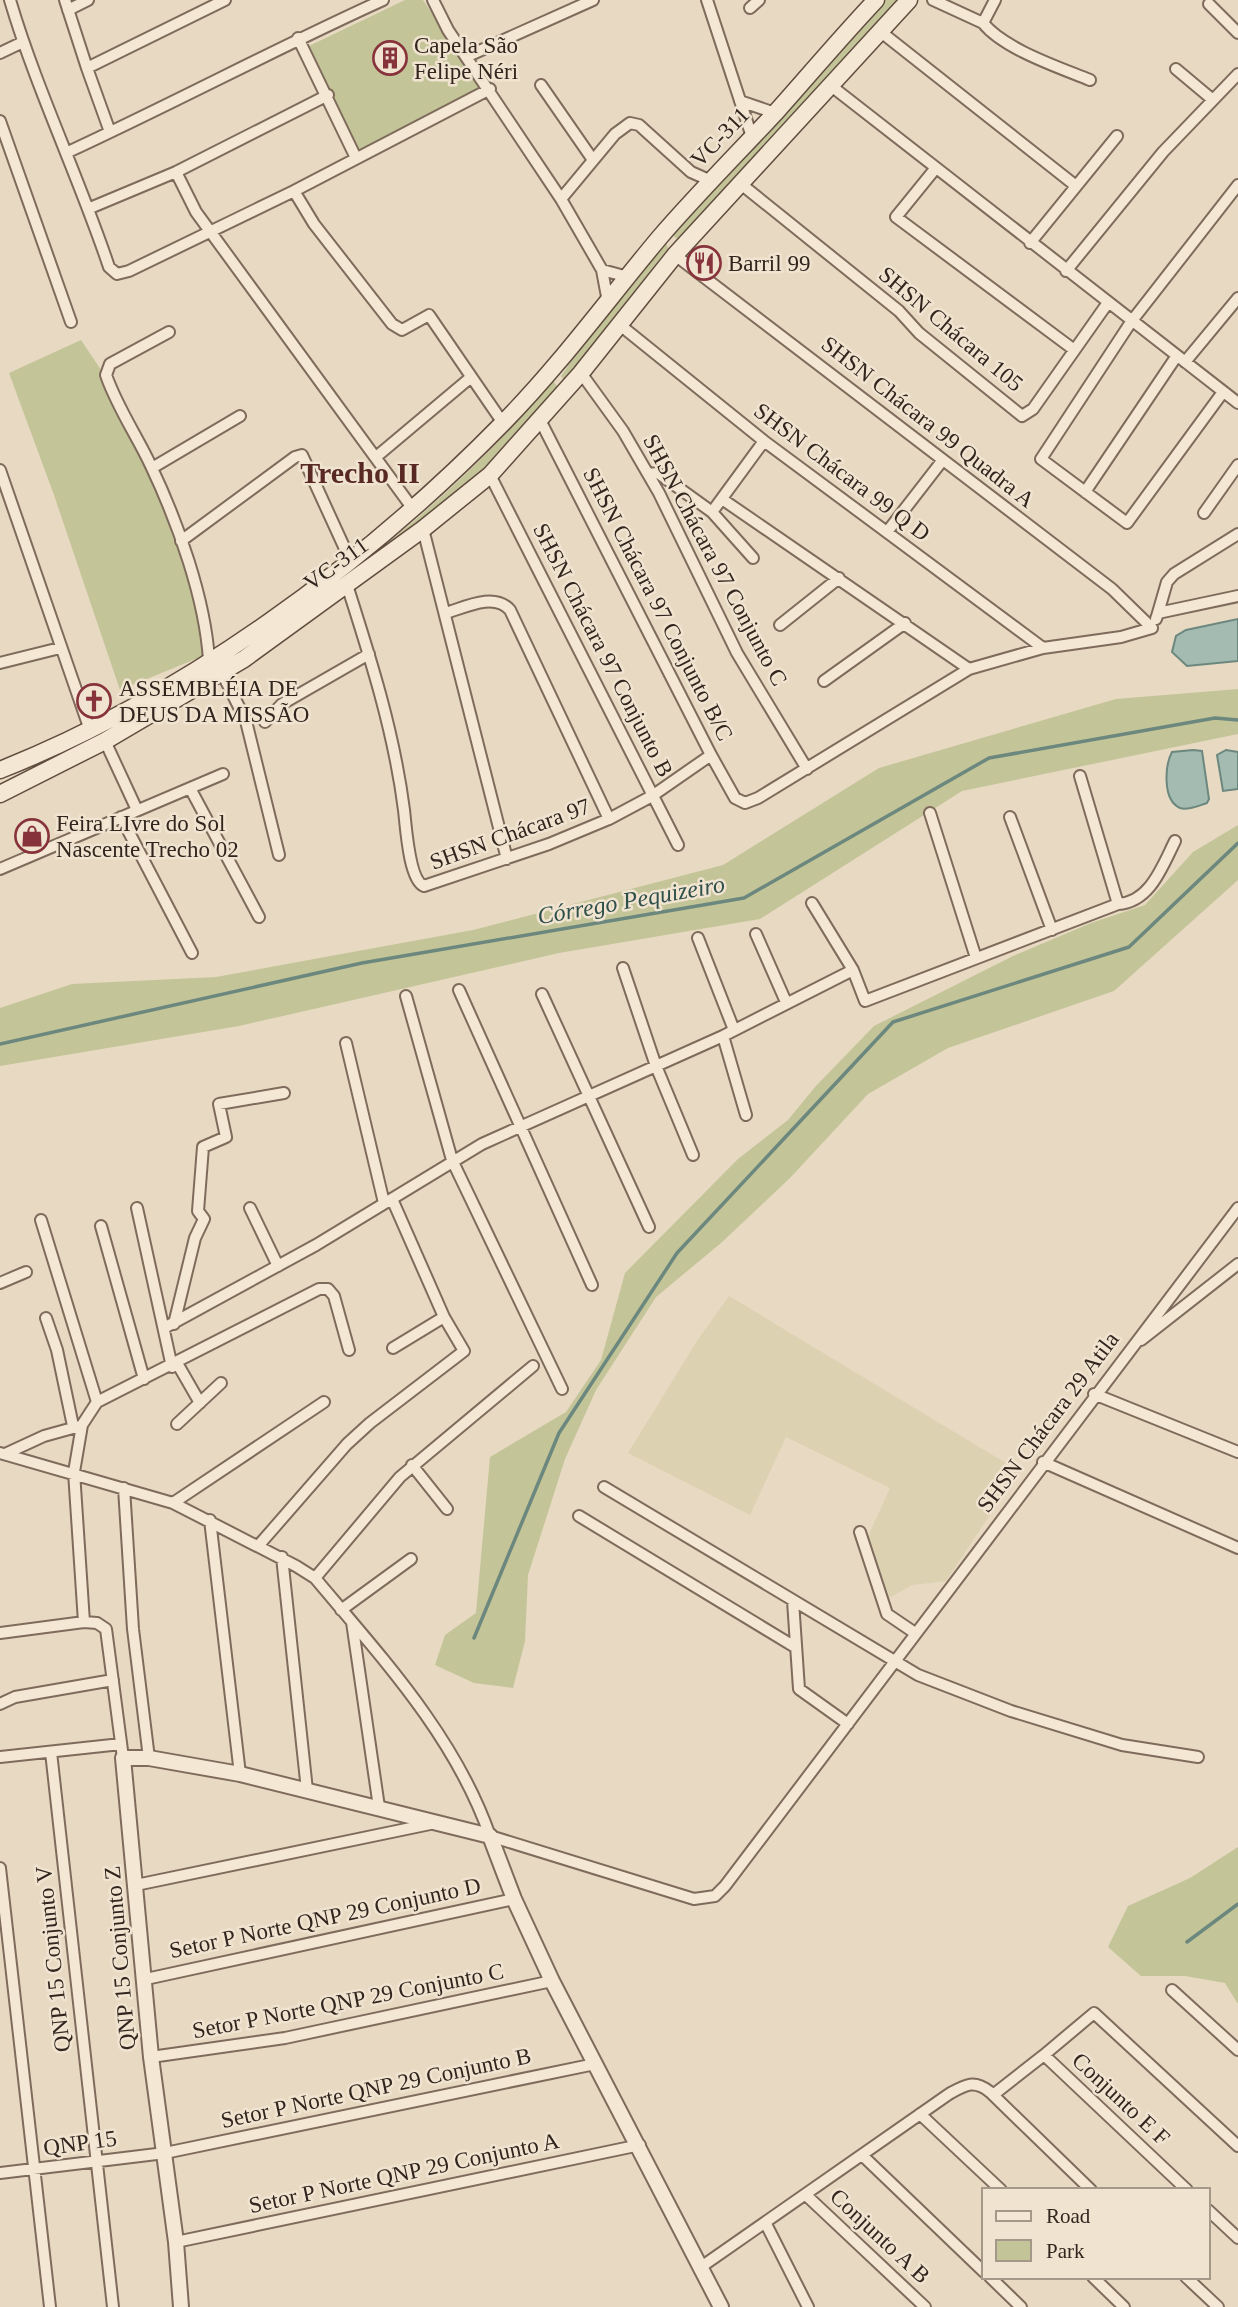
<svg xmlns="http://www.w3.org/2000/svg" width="1238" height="2307" font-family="'Times New Roman',serif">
<rect width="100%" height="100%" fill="#e8d9c2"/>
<!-- farmland -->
<path fill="#dcd1b1" d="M729,1296L1019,1471L946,1581L912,1585L889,1598L866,1541L890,1488L786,1437L750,1515L628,1453L697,1341Z"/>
<!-- green -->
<path fill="#c3c498" d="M405,0H423L474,75L480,92L365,151H359L309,46Z
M886,0H899L679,241L670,232Z
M666,243L668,248L564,380L561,376L600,320Z
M81,340L109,382L181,541L208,636L203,656L120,690L54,495L9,373Z
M552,379L559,389L512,445L350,578L169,703L0,792V785C14,780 23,770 36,764C73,746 110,730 146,710C196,682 242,650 289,617C387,548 477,474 552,379Z
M1238,689V734L962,791L760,919L559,953L239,1026L0,1066V1008L72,984L216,977L473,930L723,865L879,768L1116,699Z
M1238,825V880L1114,991L948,1048L868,1094L790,1178L721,1243L656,1297L596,1390L565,1459L528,1575L525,1641L513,1688L474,1683L435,1665L445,1635L476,1613L490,1457L566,1412L601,1360L625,1273L738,1159L788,1120L815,1087L874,1026L1013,956L1091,923L1145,905L1193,852Z
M1238,1847V2004L1225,1983L1185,1976H1141L1108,1947L1128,1906L1190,1878Z"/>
<!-- water -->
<path fill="#a4bbb2" stroke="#6c887e" stroke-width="2" d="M1238,619V661L1187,666L1172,652L1176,636L1186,630Z
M1193,750L1202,751L1209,799L1207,803C1200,805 1188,811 1180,808C1162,800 1165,765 1172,752Z
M1226,750L1238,752V789L1223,791L1217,755Z"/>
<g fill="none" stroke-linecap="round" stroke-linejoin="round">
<!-- stream -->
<path stroke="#6c887e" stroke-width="3.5" d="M0,1044L362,963L744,898L989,758L1215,718L1238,720
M474,1638L559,1433L677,1253L893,1022L1129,947L1238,843
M1187,1942L1238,1904"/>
<!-- minor casing -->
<g stroke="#7f6b5c" stroke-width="14">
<path id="minor" d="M10,0C37,91 79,177 109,267L117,274L129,271L294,191L490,89
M65,0L87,68
M433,0L448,30L561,199L602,270L608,302
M707,0L752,137
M933,0L983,23L995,0
M1209,4L1238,33
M750,8L759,0
M68,10L88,0
M983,23C1004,49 1058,67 1090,80
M881,32L1076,186
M298,38L356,158
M0,53L23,42
M468,56L593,0
M1176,69L1213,100
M541,85L593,160
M830,85L1238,403
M740,101L775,113
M0,121L71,322
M110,132L87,68L225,0
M68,152C174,103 277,48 383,0
M935,169L896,217L1073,349
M176,172L196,212L413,509
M741,184L899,311L919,333L1022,416L1033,409L1107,304
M294,191L314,224L392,324L402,330L429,315L503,423
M561,199L615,134L630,123L639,125L691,172L709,180
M90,208L176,172L328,95
M1030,243L1117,136
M675,255L1112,589L1152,628
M602,270L628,277
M1066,271L1163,152L1238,74
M620,325L764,441L1043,648
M169,332L110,364L106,375C117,407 137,436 151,466C178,523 205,598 209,660
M1185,362L1238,298
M581,373L623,431L659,493L737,653L807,769
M1223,392L1127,523L1041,459L1131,322L1238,185
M540,420L711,755L735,798L745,803L758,798L969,669L1043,648L1121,637L1152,628
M376,457L470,378
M152,468L240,416
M0,470L90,730
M648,474L658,473L712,512L753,558
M490,475L678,845
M1085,492L1176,357
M722,499L969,669
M712,512L764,441
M1204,513L1238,465
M423,529L507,859
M887,532L942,461
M181,541L295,457L302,455L351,562
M347,585C371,660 394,732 404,810C406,827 409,880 424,886L549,844L609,819L510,610C495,592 465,607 446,613
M1158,613L1167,582L1174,574L1238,534
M1156,619L1158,613L1238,596
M780,625L839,578
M0,663L60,648
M222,673L246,721L279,855
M824,681L905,623
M265,722L282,704L369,654
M105,741L137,810
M1080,776L1118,904
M190,788L259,917
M930,813L976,958
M121,817L192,953
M1010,817L1052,930
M609,819L652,796L711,755
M0,869L223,774
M812,903L853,970L865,1001L1118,904C1150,902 1162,867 1175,841
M756,934L786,1002
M698,938L734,1030
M623,968L656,1066L693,1155
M459,990L592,1285
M542,994L649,1227
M406,996L452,1160L562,1389
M723,1036L746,1115
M346,1043L384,1203
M137,1208L172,1367
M250,1208L278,1266
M41,1220L97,1402
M101,1226L144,1379
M0,1283L26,1272
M46,1318L57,1350L73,1426
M174,1324L195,1238L204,1219L198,1211L203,1147L226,1137L219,1104L284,1093
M164,1328L316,1245L482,1144L723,1036L853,970
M1141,1340L1238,1264
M393,1348L444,1317
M177,1363L200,1403
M1094,1394L1238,1452
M177,1424L221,1383
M0,1453L173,1503L296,1566L315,1578C382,1658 455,1736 490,1836L694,1899L715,1896L725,1886L1238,1208
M5,1454L44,1436L80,1426
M1043,1462L1238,1548
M412,1465L447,1509
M604,1487L918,1675L1011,1711L1122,1745L1198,1757
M124,1488L133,1629L149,1758
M173,1503L324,1402
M579,1516L795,1647
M210,1520L240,1774
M860,1532L887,1614L915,1633
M259,1545L347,1444L370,1423L464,1351L444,1317L392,1199
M282,1557L307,1790
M315,1578L400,1477L533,1366
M793,1601L799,1689L848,1724
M341,1610L411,1559
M84,1622L74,1472L82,1425L97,1402L319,1289H328L334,1296L349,1350
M352,1622L379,1807
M0,1633L84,1622L97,1623L106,1629L123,1758
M0,1704L15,1697L113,1680
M51,1752L113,2307
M0,1757L121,1744
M0,1868L50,2307
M136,1885L435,1823
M146,1979L514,1899
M1172,1990L1238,2050
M1044,2055L1094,2013L1238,2146
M151,2057L285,2038L552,1981
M993,2095L1044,2055L1187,2190
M920,2114L1001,2190
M863,2156L984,2272
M0,2173L165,2153L595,2064
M807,2196L925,2307
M1208,2210L1238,2238
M766,2224L808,2307
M176,2242L640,2145
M701,2267L949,2094C965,2085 974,2079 990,2092L1091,2190
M990,2277L1021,2307
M1093,2277L1124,2307
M1186,2277L1218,2307"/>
</g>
<!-- tertiary casing -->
<g stroke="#7f6b5c" stroke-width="18">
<path id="tertiary" d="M181,2307L176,2242L151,2057L123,1758H149L240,1774L490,1836L514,1899L552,1981L721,2307"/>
</g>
<!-- secondary casing -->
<g stroke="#614d3f" stroke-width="19">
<path id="secondary" d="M0,770C185,697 365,564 504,422C561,364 608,299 660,237C698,193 738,153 777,111C810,74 842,36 876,0
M0,794L105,741L244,659L423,529L490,475L581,373L675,255L909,0"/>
</g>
<!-- minor -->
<use href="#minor" stroke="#f4e7d4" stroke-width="10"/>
<!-- tertiary -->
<use href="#tertiary" stroke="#f4e7d4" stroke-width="14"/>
<!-- secondary -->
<use href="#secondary" stroke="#f4e7d4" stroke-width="16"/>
</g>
<!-- icons -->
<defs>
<g id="building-ring" transform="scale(1.75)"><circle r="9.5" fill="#f0e4d1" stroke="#87333c" stroke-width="1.5"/><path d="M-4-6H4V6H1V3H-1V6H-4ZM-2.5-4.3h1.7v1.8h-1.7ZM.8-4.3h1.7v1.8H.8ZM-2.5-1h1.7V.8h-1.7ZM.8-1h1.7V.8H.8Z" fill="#87333c"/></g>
<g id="restaurant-ring" transform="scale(1.75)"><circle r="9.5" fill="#f0e4d1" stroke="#87333c" stroke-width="1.5"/><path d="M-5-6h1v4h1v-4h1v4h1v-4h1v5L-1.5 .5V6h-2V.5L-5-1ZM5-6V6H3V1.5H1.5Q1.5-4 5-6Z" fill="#87333c"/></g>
<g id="church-ring" transform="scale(1.75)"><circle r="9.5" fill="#f0e4d1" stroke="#87333c" stroke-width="1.5"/><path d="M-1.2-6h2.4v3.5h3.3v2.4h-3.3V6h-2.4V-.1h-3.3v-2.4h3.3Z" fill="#87333c"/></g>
<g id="shop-ring" transform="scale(1.75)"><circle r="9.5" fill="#f0e4d1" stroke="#87333c" stroke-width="1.5"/><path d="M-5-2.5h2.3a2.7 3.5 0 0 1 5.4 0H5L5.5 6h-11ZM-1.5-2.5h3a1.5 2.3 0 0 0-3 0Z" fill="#87333c"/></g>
</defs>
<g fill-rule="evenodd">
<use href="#building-ring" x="390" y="58"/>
<use href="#restaurant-ring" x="704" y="263"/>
<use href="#church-ring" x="94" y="701"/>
<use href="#shop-ring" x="32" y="836"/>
</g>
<g text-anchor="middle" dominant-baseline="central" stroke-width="5" stroke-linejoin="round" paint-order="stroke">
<!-- poi labels -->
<g font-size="23" fill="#31251e" stroke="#f0e4d1" text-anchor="start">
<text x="414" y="45">Capela São<tspan x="414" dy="26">Felipe Néri</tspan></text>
<text x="728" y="263">Barril 99</text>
<text x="119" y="688">ASSEMBLÉIA DE<tspan x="119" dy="26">DEUS DA MISSÃO</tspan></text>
<text x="56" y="823">Feira LIvre do Sol<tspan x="56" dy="26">Nascente Trecho 02</tspan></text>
</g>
<!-- street labels -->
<g font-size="23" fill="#31251e" stroke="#f0e4d1">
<text transform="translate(720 137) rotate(-46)">VC-311</text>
<text transform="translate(951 329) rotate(40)">SHSN Chácara 105</text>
<text transform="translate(928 422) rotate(38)">SHSN Chácara 99 Quadra A</text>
<text transform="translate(842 472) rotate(37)">SHSN Chácara 99 Q D</text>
<text transform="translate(715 560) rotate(62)">SHSN Chácara 97 Conjunto C</text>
<text transform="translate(336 564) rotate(-36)">VC-311</text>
<text transform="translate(658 604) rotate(63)">SHSN Chácara 97 Conjunto B/C</text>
<text transform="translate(603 650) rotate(63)">SHSN Chácara 97 Conjunto B</text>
<text transform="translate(510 834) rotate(-20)">SHSN Chácara 97</text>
<text transform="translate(1048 1422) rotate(-53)">SHSN Chácara 29 Atila</text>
<text transform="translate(325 1918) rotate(-12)">Setor P Norte QNP 29 Conjunto D</text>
<text transform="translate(120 1958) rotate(-95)">QNP 15 Conjunto Z</text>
<text transform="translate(53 1959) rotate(-96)">QNP 15 Conjunto V</text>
<text transform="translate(348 2001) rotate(-11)">Setor P Norte QNP 29 Conjunto C</text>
<text transform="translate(376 2088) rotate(-12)">Setor P Norte QNP 29 Conjunto B</text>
<text transform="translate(1121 2099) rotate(43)">Conjunto E F</text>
<text transform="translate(80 2143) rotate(-8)">QNP 15</text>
<text transform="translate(404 2173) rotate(-12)">Setor P Norte QNP 29 Conjunto A</text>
<text transform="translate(880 2236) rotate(43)">Conjunto A B</text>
</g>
<!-- water labels -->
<g font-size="24" font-style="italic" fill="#2f4f4a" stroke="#f0e4d1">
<text transform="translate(631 900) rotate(-10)">Córrego Pequizeiro</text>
</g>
<!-- district labels -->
<g font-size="30" font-weight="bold" fill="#582923" stroke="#f0e4d1">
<text x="360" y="472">Trecho II</text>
</g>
</g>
<!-- legend -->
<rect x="982" y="2188" width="228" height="91" fill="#f0e4d1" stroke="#a49889" stroke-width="2"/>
<rect x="996" y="2211" width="35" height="10" fill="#f4e7d4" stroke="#a49889" stroke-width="2"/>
<text x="1046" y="2223" font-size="21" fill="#31251e">Road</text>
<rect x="996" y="2240" width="35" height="21" fill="#c3c498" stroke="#a49889" stroke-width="2"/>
<text x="1046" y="2258" font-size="21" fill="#31251e">Park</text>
</svg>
